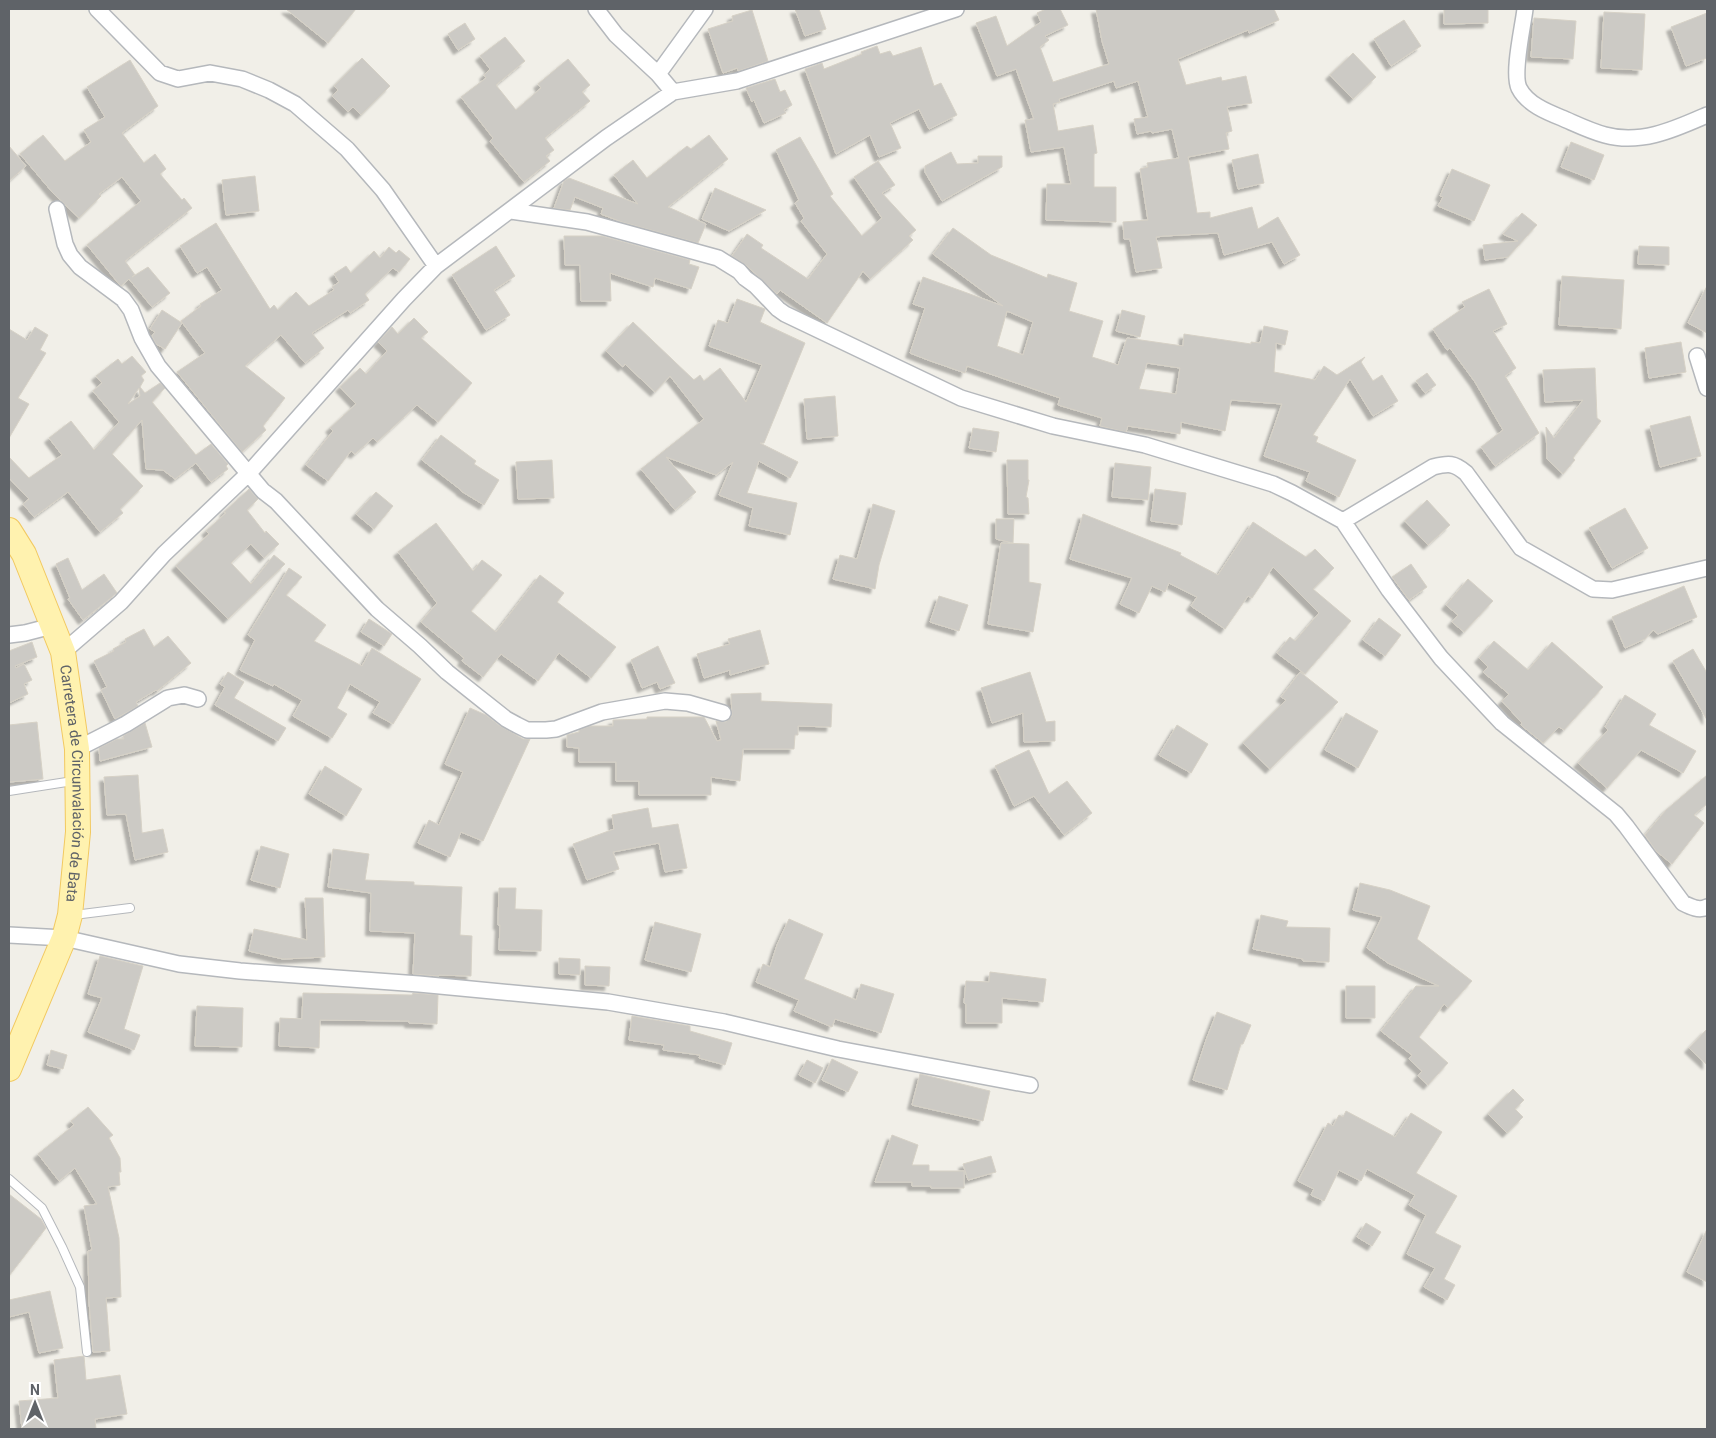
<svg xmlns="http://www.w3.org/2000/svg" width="1716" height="1438" font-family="Roboto,sans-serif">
<defs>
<filter id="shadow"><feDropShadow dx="-4.5" dy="4.5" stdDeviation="1" flood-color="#0004"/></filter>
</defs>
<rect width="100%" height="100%" fill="#f1efe8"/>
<!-- building -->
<path fill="#cccac5" stroke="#d6d1c6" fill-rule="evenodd" filter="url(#shadow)" d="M286,9H356L328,43Z
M795,9H819L826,29L805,36Z
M1046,9H1060L1068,25L1045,36L1049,40L1040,47L1053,82L1109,64L1102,41L1096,9H1274L1279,20L1249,33L1248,30L1178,59L1186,85L1221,77L1222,81L1246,76L1252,103L1227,107L1232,131L1226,133L1229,149L1188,157L1197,213L1210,212V218L1252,207L1258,229L1278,217L1300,255L1284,264L1272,242L1224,255L1218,233L1164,236L1156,237L1162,268L1136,272L1130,239H1124L1123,222L1148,220L1140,169L1148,167L1147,163L1179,158L1172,129L1152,133L1151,131L1137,134L1134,119L1148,117L1138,81L1116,88L1114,81L1059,99L1060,102L1053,104L1058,131L1093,125L1097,153L1094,154V187H1116V222L1046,220L1047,184H1071L1064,147L1031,152L1025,120L1034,119L1016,69L997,76L976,23L996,16L1007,46L1041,22L1037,13Z
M1444,9H1488V23L1444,24Z
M752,10L768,61L738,71L737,68L723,73L708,29L733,21L732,16Z
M1604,12L1645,14L1642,70L1601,68Z
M1707,13V58L1686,66L1671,27Z
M1534,18L1576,21L1573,59L1531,57Z
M1404,20L1421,46L1391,66L1374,39Z
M465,23L475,39L458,50L448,34Z
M505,37L525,61L496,85L516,110L541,88L538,84L568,59L590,85L582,92L590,101L545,138L554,150L546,156L550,161L524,182L490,141L493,138L461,97L486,78L484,75L490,69L480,56Z
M877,46L880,54L890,51L893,56L921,47L934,86L941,83L957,115L929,129L919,109L890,123L901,148L879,157L870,135L836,154L805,69L822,63L824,69L862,54L861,52Z
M1353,53L1376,77L1353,99L1330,75Z
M362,58L390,86L361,115L353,107L348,112L332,96L338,90L334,86Z
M130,60L158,106L122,133L144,163L155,154L166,169L160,174L182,200L184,198L192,208L125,261L135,275L132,277L148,267L170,293L152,307L129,279L121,286L119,284L87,245L141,201L122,177L99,194L101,196L79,218L53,193L20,154L43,135L65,161L91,142L84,130L105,117L87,87Z
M775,79L780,92L785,90L792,105L784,110L786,113L764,123L754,100L752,102L746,88Z
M709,135L728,159L668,207L706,224L698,243L622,222L601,214L603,208L575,197L570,210L554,208L564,181L569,178L638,204L614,175L633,160L647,178L687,146L691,149Z
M800,137L833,194L830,196L862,236L882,218L854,177L878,161L895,185L882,193L916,230L909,236L913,240L870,279L863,271L827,323L780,290L777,294L746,265L732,256L747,234L763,245L761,248L808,279L827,254L801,221L804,218L795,203L799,200L776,150Z
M1571,142L1604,155L1594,180L1561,167Z
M9,146L26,166L9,181Z
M951,152L957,164L978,163V156H1002V167L942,201L925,172V166Z
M1258,154L1264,183L1238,189L1232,160Z
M1452,169L1490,185L1474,221L1438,206L1443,197L1440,196Z
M255,176L259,211L226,215L222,180Z
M715,188L766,210L729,231L702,219Z
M1522,213L1537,225L1508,257L1485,260L1483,245L1518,241L1503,234Z
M216,223L270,309L274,305L278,310L296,292L309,306L334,290L332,287L339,282L334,274L346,266L351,273L374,251L380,258L389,247L396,253L399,250L410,259L399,272L393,268L365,294L369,300L350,313L348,310L312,333L324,348L305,363L281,335L245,366L285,398L263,426L266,430L242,452L177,372L205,353L181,321L201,306L200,304L222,290L207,267L197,273L180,246Z
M953,228L991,255L1047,278L1048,274L1077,283L1069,311L1103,321L1092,357L1118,365L1127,338L1183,346L1184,334L1251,344V342L1260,343L1264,326L1288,331L1285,345L1276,343L1274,372L1315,380L1324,366L1337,375L1365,357L1361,362L1373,381L1382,375L1398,401L1373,416L1350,379L1313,435L1318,437L1316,442L1356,460L1339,497L1306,481L1310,472L1264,456L1282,404L1231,400L1225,431L1181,422L1180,434L1128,426L1126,432L1100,426L1102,418L1058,405L1060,398L967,366L965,373L928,360L910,353L925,308L913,304L923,277L1003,306L933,254ZM1007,311L1033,322L1023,355L997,346ZM1147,363L1180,368L1176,394L1139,389Z
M564,236H602L690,260L689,264L699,267L691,289L655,278L653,287L610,273L611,301H581L580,265H565Z
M496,246L515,276L494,290L510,315L486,330L452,275Z
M1639,246L1669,247V265L1638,264Z
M1562,276L1624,280L1621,329L1559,325Z
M1707,286V333L1688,323Z
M1489,289L1507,324L1493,331L1516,368L1505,376L1539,433L1495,466L1481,447L1503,430L1475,382L1450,348L1447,350L1433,329L1465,307L1462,302Z
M737,299L765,309L760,322L805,343L764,443H760L798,462L790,478L759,461L747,493L797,503L790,535L749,526L753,508L719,495L733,462L716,475L666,457L696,492L675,510L641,469L704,419L670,376L655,392L625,364L623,367L606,351L633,322L694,380L700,375L704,381L720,368L746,402L762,365L709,346L718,320L728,323Z
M162,310L182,323L165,349L156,344L152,336L155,332L150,329Z
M1122,310L1145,316L1140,337L1116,331Z
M414,318L428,332L421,338L472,383L438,422L417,405L377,442L373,438L355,454L351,451L328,481L306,465L333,431L330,428L356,404L340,387L360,368L366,374L387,351L378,342L392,327L398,334Z
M35,327L48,335L40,350L46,353L18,398L29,404L9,438V329L27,340Z
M1681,342L1686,372L1649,378L1645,348Z
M132,356L146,372L141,376L144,380L140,387L145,393L160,383L165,388L152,402L196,455L211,444L228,464L226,466L228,469L211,482L196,463L175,479L163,470L146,469L142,420L112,454L143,486L120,509L123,513L100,532L68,492L34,517L23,504L29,499L9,478V457L29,478L62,455L49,438L71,421L94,450L119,422L93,391L102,383L96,376L118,359L122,364ZM139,388L140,396L128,404Z
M1595,368L1597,418L1601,421L1573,458L1575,460L1563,474L1547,459L1546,427L1554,438L1583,400L1545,402L1543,370Z
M1427,373L1436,385L1425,393L1416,381Z
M835,396L838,436L807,439L804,399Z
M1690,416L1701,456L1660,467L1650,426Z
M973,428L999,432L996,452L969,448Z
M441,435L476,461L474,464L499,480L484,505L461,491V490L422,460Z
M552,460L554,498L518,499L516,462Z
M1007,460H1028V480H1029L1026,497L1028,498L1029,514H1008Z
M1115,463L1151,467L1148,500L1112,497Z
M249,489L258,499L247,510L265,533L266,531L279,544L264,558L251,544L231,563L251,584L274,555L285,564L228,619L176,566L209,534L206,531L226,513L224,512Z
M1155,489L1186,493L1182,525L1151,521Z
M376,492L393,506L374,529L356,514Z
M1427,500L1450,525L1428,545L1405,521Z
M873,504L895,511L879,565L875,589L833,579L840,555L857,559Z
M1625,508L1648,548L1612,568L1589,528Z
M1083,514L1181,553L1180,555L1218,575L1253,522L1306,557L1315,549L1334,568L1313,589L1351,621L1305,674L1277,653L1290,637L1295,641L1319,613L1273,567L1252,598L1248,596L1225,629L1191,606L1197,597L1169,583L1165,592L1152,586L1139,613L1120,604L1132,578L1070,559Z
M996,519H1014L1013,543L996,539Z
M436,523L473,571L482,560L502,575L471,611L496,632L540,575L564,593L557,602L616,647L591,678L559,653L538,681L501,654L483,677L462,661L464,658L421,622L437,603L398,552Z
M1001,543L1029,544V582L1041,584L1033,632L988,624Z
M68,558L82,590L104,574L117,593L83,620L68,599L70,598L56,564Z
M1411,564L1427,587L1409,600L1392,577Z
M289,568L302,577L286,595L326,625L314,641L362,666L372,648L421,679L393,724L373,713L380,702L350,684L337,708L347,714L332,738L293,716L302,700L274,684L273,686L240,670L255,640L248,635Z
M1468,579L1493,601L1464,632L1452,622L1458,615L1446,605Z
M1684,586L1697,617L1658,634L1653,630L1645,639L1625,648L1612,617Z
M939,596L968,605L959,631L930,622Z
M1379,618L1401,635L1385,656L1363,640Z
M369,619L392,634L384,646L361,632Z
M144,629L154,647L168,636L191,663L157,691L156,690L136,702L138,706L115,719L101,690L107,687L94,661L114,651L113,649L126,642L125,639Z
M760,630L769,664L730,675V670L704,678L697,654L730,644L728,639Z
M1494,641L1528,670L1552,642L1603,687L1564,730L1559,727L1543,743L1521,725L1522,723L1502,701L1509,694L1483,672L1488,667L1479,658Z
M32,642L37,657L15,666L16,668L24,664L32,680L24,684L28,694L9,703V651Z
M658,646L675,683L660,689L657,682L642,688L631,660Z
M1693,649L1707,673V720L1673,661Z
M228,672L244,682L234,698L286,728L278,741L215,705L225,687L220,684Z
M1030,672L1046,722L1055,721V741L1024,742L1023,713L992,723L981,688Z
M1300,672L1338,702L1270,769L1243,743L1286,700L1281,697Z
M761,693V701L832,704L831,727L798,726V735H795L794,749H743L740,781L711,777V795H639V781H616V762H579V748L567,747V735L579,732V730L590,726H613V720L647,719V717H704L717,741L721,740L716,721L726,722L732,716L731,694Z
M1625,695L1656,714L1649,725L1696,751L1683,773L1641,750L1607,788L1578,763L1608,730L1605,727Z
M470,708L486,715L500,726L513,733L523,739H530L483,841L461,832L450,857L418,843L429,820L439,825L463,772L445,764Z
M1346,713L1378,731L1358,768L1325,750Z
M37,722L43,779L9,782V725Z
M145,723L152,747L100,761L99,748L117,739H124L123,736Z
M1177,725L1208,744L1191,773L1159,755Z
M1029,750L1049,794L1067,781L1092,813L1064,835L1034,796L1014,806L995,766Z
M325,766L362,789L346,816L309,794Z
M138,775L142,833L163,829L168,852L135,860L126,814L107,815L104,777Z
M1707,775V804L1694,815L1704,823L1672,864L1656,851L1645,835L1666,810Z
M648,808L652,828L678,824L687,868L665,872L659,843L613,852L619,869L587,880L573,844L614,829L612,815Z
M261,846L289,854L280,888L251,880Z
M333,849L369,854L365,880L414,882V885L462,887L460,935L472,936L471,976L439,975V976L413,974L415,933L370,931L371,893L328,887Z
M1360,883L1390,890L1430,906L1417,939L1472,981L1448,1008L1444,1004L1419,1037L1448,1063L1428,1085L1418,1076L1422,1071L1409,1059L1412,1055L1381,1031L1416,986H1439L1388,963L1367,948L1382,917L1353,910Z
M499,888H516L515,909L542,910L541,951L499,950L500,925H498Z
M305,898H323L325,957L283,959L249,951L254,929L307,940Z
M1261,915L1288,921L1286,927L1330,928L1329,962L1303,961V959L1253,949Z
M789,919L823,934L804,979L856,1000L861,984L894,994L881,1033L835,1019L832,1027L794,1011L799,1000L756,982L763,964L770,967L777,945Z
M655,922L701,934L691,972L645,960Z
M100,956L143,966L124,1029L140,1035L134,1050L88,1032L102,998L88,994Z
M559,958L580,959V975L559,974Z
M585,966L610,967L609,986L585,985Z
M990,972L1046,979L1043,1002L1002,998V1023H966V1004L964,1003L966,981L989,982Z
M1346,986H1375V1018H1346Z
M303,993L412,995L413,993L438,995L437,1024L409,1023V1021L320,1020L319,1048L279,1046L280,1018L302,1019Z
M197,1006L243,1008L242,1047L195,1046Z
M1217,1012L1251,1025L1243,1044H1241L1227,1090L1193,1080L1206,1040Z
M632,1016L690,1026V1031L732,1043L725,1065L699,1058L700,1055L663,1050L664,1045L629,1040Z
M1707,1029V1065L1689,1048Z
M51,1050L67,1055L63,1069L47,1065Z
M832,1059L858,1072L848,1092L822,1080Z
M807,1060L823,1068L815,1083L799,1075Z
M920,1074L990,1091L983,1121L912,1105Z
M1513,1089L1524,1100L1515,1109L1523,1117L1507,1133L1488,1114Z
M88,1107L113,1135L109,1138L120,1158L121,1172H119L120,1185L108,1187L119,1238L121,1297L106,1298L110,1351L93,1352L89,1301L88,1251L92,1250L84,1206L97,1204L75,1168L59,1181L38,1154L74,1125L71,1121Z
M1346,1111L1395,1137L1411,1113L1442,1132L1416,1173L1457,1196L1435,1233L1461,1246L1444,1279L1455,1285L1447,1300L1424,1287L1435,1268L1407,1254L1426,1215L1409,1205L1415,1195L1367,1169L1361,1181L1339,1170L1324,1201L1311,1195L1314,1189L1298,1181L1328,1123L1333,1126L1339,1115L1343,1117Z
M892,1135L918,1145L912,1165H929V1171H964V1188H931V1186H912V1182H875Z
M991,1156L996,1172L968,1180L963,1164Z
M9,1194L41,1219L46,1228L9,1276Z
M1366,1223L1381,1232L1372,1246L1357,1237Z
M1707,1229V1282L1687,1272Z
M50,1291L63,1348L39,1353L29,1312L9,1317V1300Z
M84,1356L86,1380L120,1375L127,1414L95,1419L96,1429H22L19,1401L58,1398L54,1360Z"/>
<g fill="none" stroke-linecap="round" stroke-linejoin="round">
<!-- lane casing -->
<g stroke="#b5b8bc" stroke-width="10">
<path id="lane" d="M9,791L73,781
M74,915L130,908
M9,1179L42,1208L62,1247L80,1287L87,1352"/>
</g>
<!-- street casing -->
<g stroke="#b5b8bc" stroke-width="18">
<path id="street" d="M97,9L160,73L178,79L210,73L242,79L269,90L295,104L347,149L383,190L436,266
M596,9L616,35L658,74L673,92
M1525,9C1523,27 1512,73 1519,88C1527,104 1547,112 1562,118C1576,124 1590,131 1605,135C1641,145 1675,129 1707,115
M658,74L705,9
M57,209L65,244L70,255L80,267L123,299L131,310L142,338L158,366L263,491L276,501L377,609L420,646L447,672L506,719L517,725L527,730H546L556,729L602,712L665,701L688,703L723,713
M511,211L587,222L718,258L739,271L745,278L756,286L778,309L785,314L961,398L1053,426L1145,445L1273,484L1292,493L1343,521L1389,590L1441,658L1502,723L1616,814L1626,826L1683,903C1691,907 1699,911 1707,907
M1697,356L1707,388
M1343,521L1433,467C1449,463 1454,463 1466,473L1521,548L1593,589L1612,590L1707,568
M9,635L25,633L52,626
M63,652L121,602L164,554L249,473L404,299L436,266L606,138L673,92L737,81L956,9
M77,749L126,724L168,698L184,695L198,699
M9,935L64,938L179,964L240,971L419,984L608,1002L724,1022L838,1049L1030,1085"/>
</g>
<!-- primary casing -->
<g stroke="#f2c960" stroke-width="26">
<g id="primary">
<path id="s1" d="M9,530L24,554L63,652L77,749L78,832L70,915L64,938L9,1069"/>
</g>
</g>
<!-- lane -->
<use href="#lane" stroke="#fff" stroke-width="8"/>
<!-- street -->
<use href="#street" stroke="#fff" stroke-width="15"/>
<!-- primary -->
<use href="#primary" stroke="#fff2af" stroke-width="24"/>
</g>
<g text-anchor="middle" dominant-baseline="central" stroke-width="4" stroke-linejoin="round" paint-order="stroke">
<!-- street labels -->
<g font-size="15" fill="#5f6368" stroke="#fff">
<text stroke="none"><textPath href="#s1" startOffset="266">Carretera de Circunvalación de Bata</textPath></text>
</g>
</g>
<!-- border -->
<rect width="1716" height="1438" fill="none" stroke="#5f6368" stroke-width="20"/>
<!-- north arrow -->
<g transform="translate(35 1403)" stroke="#ffffff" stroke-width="4" paint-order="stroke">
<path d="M0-4L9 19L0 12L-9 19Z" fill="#5f6368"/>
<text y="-8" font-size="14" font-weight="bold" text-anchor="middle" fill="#5f6368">N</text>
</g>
</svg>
